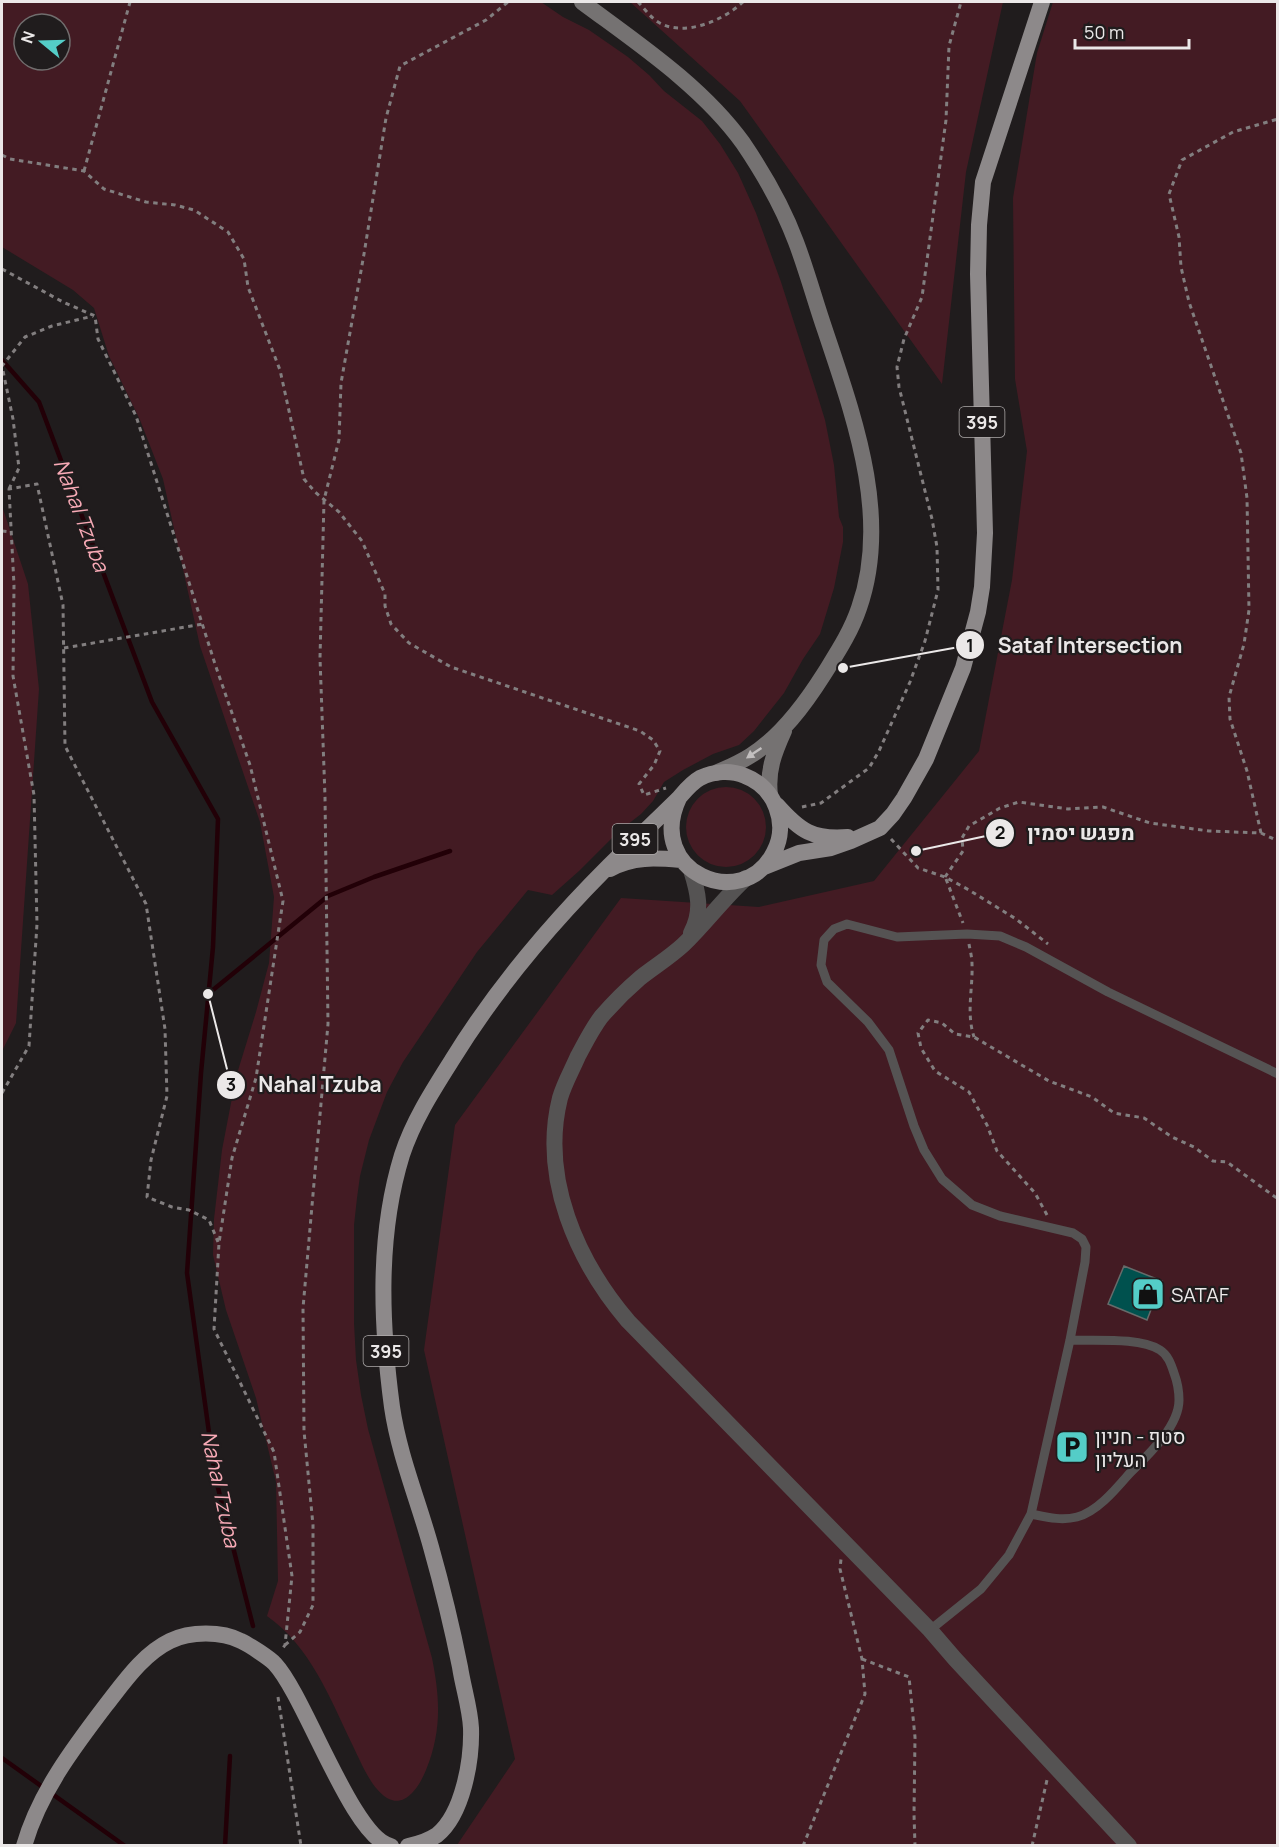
<svg xmlns="http://www.w3.org/2000/svg" width="1279" height="1847" font-family="Manrope,Heebo,sans-serif">
<rect width="100%" height="100%" fill="#201c1d"/>
<!-- green -->
<path fill="#431b23" fill-rule="evenodd" d="M2,2H541L563,17L589,30L628,57L649,75L664,91L702,121L720,144L738,173L756,213L781,282L817,394L825,420L834,465L839,517L843,527V542L834,588L820,634L803,659L784,693L754,731L739,745L713,754L683,770L664,782L653,801L641,814L618,832L579,871L552,895L528,890L477,952L403,1062L387,1092L369,1140L360,1176L357,1198L354,1225V1323L356,1360L361,1395L368,1429L432,1658C440,1698 442,1731 426,1770C420,1785 406,1809 387,1798C370,1787 361,1762 352,1744C330,1698 310,1646 267,1616L278,1581L276,1482L256,1398L226,1310L213,1255L214,1219L222,1150L236,1077L256,1012L269,963L274,897L260,822L200,646L163,479L140,420L109,356L94,308L73,290L2,247ZM24,24H60V60H24Z
M630,2H1003L966,172L942,384L740,101Z
M1053,2H1277V1845H457L515,1759L424,1350L455,1125L621,898L759,907L874,881L979,751L1012,580L1027,451L1015,379L1013,198L1037,53Z
M2,506L28,584L39,689L16,1023L2,1051Z
M686 827a40 40 0 1 1 80 0a40 40 0 1 1-80 0Z"/>
<g fill="none" stroke-linecap="round" stroke-linejoin="round">
<!-- stream -->
<path stroke="#220007" stroke-width="4.5" d="M2,360L39,402L152,702L218,819L213,947L201,1073L187,1273L215,1476L253,1626
M208,994L328,896L374,877L450,851
M2,1758L125,1846
M225,1846L230,1756"/>
</g>
<!-- building -->
<path fill="#00514e" stroke="#666b6a" stroke-width="1.5" d="M1124,1266L1162,1281L1147,1320L1108,1304Z"/>
<g fill="none" stroke-linecap="round" stroke-linejoin="round">
<!-- path -->
<path stroke="#827e7f" stroke-width="3" stroke-dasharray="4.5 4.5" stroke-linecap="butt" d="M638,2C644,8 650,17 658,22C684,38 724,20 743,2
M2,155L10,159L84,171L104,189L146,202L175,205L194,210L228,232L244,259L248,287L280,370L304,479L315,492L339,512L362,541L385,594V606L391,624L409,643L451,667L640,731L653,740L660,751L654,765L639,784L644,795L666,788
M84,171L130,2
M2,269L63,302L95,316L98,339L136,416L215,664L250,765L283,901L256,1078L232,1158L219,1243L214,1329L274,1452L292,1576L285,1645L281,1651
M9,489L19,468L13,419L2,366L25,337L52,326L93,316
M2,531L11,532
M64,648L203,624
M802,807L821,803L869,768L879,751L910,682L925,641L938,590L937,547L932,519L899,387L897,367L904,339L922,297L946,120L949,46L961,2
M1261,833L1247,771L1230,719L1229,697L1244,644L1249,610L1247,498L1241,453L1189,302L1181,267L1179,237L1169,194L1182,160L1233,132L1278,119
M891,839L918,868L945,877L969,890L1016,919L1048,944
M945,877L963,851L962,838L969,826L1000,808L1019,802L1068,809L1103,807L1150,823L1209,831L1261,833L1278,841
M946,879L963,923
M969,944C970,950 972,957 972,964C973,989 966,1012 974,1037
M2,1093L29,1046L37,924L34,795L13,676L14,585L9,489L37,484L63,605L65,746L146,904L165,1029L167,1096L151,1160L147,1197L172,1207L189,1210L209,1220L218,1242
M1047,1215L1035,1193L997,1151L987,1125L969,1092L935,1071L921,1048L918,1033L928,1020L942,1023L955,1034L974,1037L1049,1081L1092,1097L1114,1113L1144,1118L1172,1137L1194,1147L1213,1161L1227,1162L1278,1199
M285,1645L300,1632L313,1605V1525L304,1431L303,1308L328,1024L325,797L320,658L324,500L339,440L341,383L364,254L386,118L400,66L486,20L508,2
M862,1659L909,1677L915,1737L914,1814L915,1846
M278,1697L301,1846
M803,1846L865,1694L862,1659L840,1569L841,1559
M1032,1846L1047,1780"/>
<!-- service -->
<path stroke="#555353" stroke-width="9" d="M1031,1514C1046,1517 1061,1521 1077,1517C1097,1512 1116,1489 1129,1474C1147,1456 1179,1427 1179,1400C1179,1391 1177,1381 1174,1373C1171,1364 1168,1355 1160,1350C1140,1337 1095,1341 1070,1340
M930,1630L981,1589L1009,1555L1031,1514L1070,1340L1085,1262L1086,1247L1082,1239L1073,1233L1000,1216L972,1205L942,1179L924,1150L914,1126L889,1050L868,1022L827,982L821,965L824,940L834,929L847,924L897,937L967,934L1000,936L1026,947L1108,992L1278,1074"/>
<!-- minor -->
<path stroke="#555353" stroke-width="16" d="M691,870C698,892 703,911 691,933
M746,878C723,899 706,923 683,945C670,957 654,967 640,978C626,990 613,1003 601,1017C592,1029 585,1043 578,1056C572,1070 564,1084 560,1098C540,1178 577,1261 628,1321L930,1630L955,1659L1129,1846"/>
<!-- secondary -->
<path stroke="#757272" stroke-width="16" d="M582,2C637,43 702,86 743,143C764,174 783,207 796,242C807,271 815,301 825,330C854,417 891,517 859,608C851,632 837,653 824,674C805,704 781,737 750,756C739,763 727,768 716,773
M770,795C767,771 774,753 784,731"/>
<!-- primary -->
<path stroke="#8d898a" stroke-width="16" d="M777,805C800,831 813,840 848,837
M764,867L799,853L831,848L851,841L880,828L893,814L904,798L926,759L963,668L978,612L982,587L985,533L978,274L979,225L983,182L1042,2
M610,869C633,856 656,858 682,860
M24,1846C39,1793 74,1747 106,1705C124,1682 143,1654 170,1641C190,1631 222,1631 241,1641C248,1644 271,1659 275,1664C305,1696 353,1839 391,1846
M408,1846C419,1844 428,1841 437,1835C463,1814 472,1760 471,1728C470,1708 463,1687 460,1667C452,1627 442,1586 431,1547C418,1500 399,1455 392,1407C381,1324 377,1236 402,1155C413,1121 433,1090 452,1060C505,974 571,900 645,831C656,820 667,810 678,799C685,791 691,783 700,778C714,771 731,770 745,776C775,787 789,824 774,852C743,914 644,872 679,798"/>
</g>
<!-- one-way arrows -->
<defs><path id="oneway-solid" d="M-6-.8H1V-3.2L6.5 0L1 3.2V.8H-6Z" transform="scale(1.5)"/></defs>
<use fill="#c2bfbf" href="#oneway-solid" transform="translate(754 753) rotate(146)"/>
<!-- icons -->
<defs>
<g id="shop-square" transform="scale(1.725)"><rect x="-9" y="-9" width="18" height="18" rx="4" fill="#54cdc7" stroke="#201c1d"/><path d="M-5-2.5h2.3a2.7 3.5 0 0 1 5.4 0H5L5.5 6h-11ZM-1.5-2.5h3a1.5 2.3 0 0 0-3 0Z" fill="#111"/></g>
<g id="parking-square" transform="scale(1.725)"><rect x="-9" y="-9" width="18" height="18" rx="4" fill="#54cdc7" stroke="#201c1d"/><path d="M-3.5-5.5H1a3.5 3.5 0 0 1 0 7H-1V5.5H-3.5ZM-1-3.4V-.6H.8a1.4 1.4 0 0 0 0-2.8Z" fill="#111"/></g>
</defs>
<g fill-rule="evenodd">
<use href="#shop-square" x="1148" y="1294"/>
<use href="#parking-square" x="1072" y="1447"/>
</g>
<g text-anchor="middle" dominant-baseline="central" stroke-width="4.5" stroke-linejoin="round" paint-order="stroke">
<!-- shield labels -->
<g fill="#201c1d" stroke="#aeabab" stroke-width="1.5">
<rect x="959.5" y="407" width="45" height="30" rx="4.5"/>
<rect x="612.5" y="824" width="45" height="30" rx="4.5"/>
<rect x="363.5" y="1336" width="45" height="30" rx="4.5"/>
</g>
<g font-size="18" font-weight="bold" fill="#ebe8e8">
<text x="982" y="422">395</text>
<text x="635" y="839">395</text>
<text x="386" y="1351">395</text>
</g>
<!-- poi labels -->
<g font-size="20" fill="#ebe8e8" stroke="#201c1d" text-anchor="start">
<text x="1171" y="1294">SATAF</text>
<text x="1095" y="1436">סטף - חניון<tspan x="1095" dy="23">העליון</tspan></text>
</g>
<!-- water labels -->
<g font-size="21" font-style="italic" fill="#f8aab6" stroke="#201c1d">
<text transform="translate(82 515) rotate(69)">Nahal Tzuba</text>
<text transform="translate(221 1489) rotate(78)">Nahal Tzuba</text>
</g>
</g>
<!-- callouts -->
<path fill="none" stroke="#ebe8e8" stroke-width="2" d="M843 668L970 645M916 851L1000 833M208 994L231 1085"/>
<g fill="#ebe8e8" stroke="#201c1d" stroke-width="2">
<circle cx="843" cy="668" r="6"/>
<circle cx="916" cy="851" r="6"/>
<circle cx="208" cy="994" r="6"/>
<circle cx="970" cy="645" r="15"/>
<circle cx="1000" cy="833" r="15"/>
<circle cx="231" cy="1085" r="15"/>
</g>
<g font-size="18" text-anchor="middle" font-weight="bold" fill="#111">
<text x="970" y="652">1</text>
<text x="1000" y="839">2</text>
<text x="231" y="1091">3</text>
</g>
<g font-size="21" text-anchor="middle" font-weight="bold" fill="#ebe8e8" stroke="#201c1d" stroke-width="4.5" stroke-linejoin="round" paint-order="stroke">
<text x="1090" y="653">Sataf Intersection</text>
<text x="1081" y="840">מפגש יסמין</text>
<text x="320" y="1092">Nahal Tzuba</text>
</g>
<!-- border -->
<rect width="1279" height="1847" fill="none" stroke="#ebe8e8" stroke-width="6"/>
<!-- north arrow -->
<g transform="translate(42 42) rotate(289)"><circle r="28" fill="#201c1d" stroke="#716e6e" stroke-width="1.5"/>
<path d="M0-4.5L10 22L0 15L-10 22Z" fill="#54cdc7"/>
<text y="-9" font-size="16" font-weight="bold" text-anchor="middle" fill="#ebe8e8">N</text>
</g>
<!-- scale -->
<path d="M1075 39v9h114v-9" fill="none" stroke="#ebe8e8" stroke-width="3"/>
<text x="1084" y="39" font-size="18" fill="#ebe8e8" stroke="#201c1d" stroke-width="4.5" paint-order="stroke">50 m</text>
</svg>
